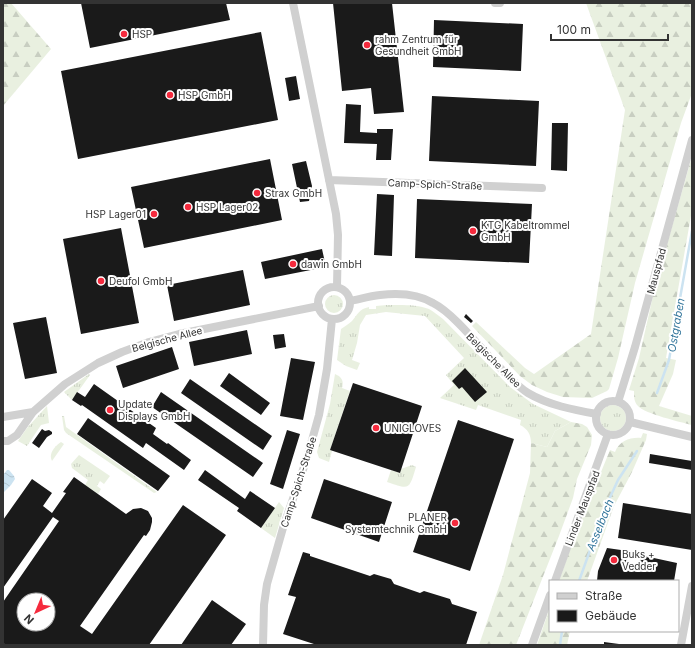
<svg xmlns="http://www.w3.org/2000/svg" width="695" height="648" font-family="Inter,sans-serif">
<defs>
<pattern id="grass-tufts" width="24" height="20" patternUnits="userSpaceOnUse"><rect width="24" height="20" fill="#e9f0e0"/><path d="M3 7l-1-3M5 7V3M7 7l1-3M15 17l-1-3M17 17v-4M19 17l1-3" fill="none" stroke="#c8cec1"/></pattern>
<pattern id="forest-firs" width="22" height="20" patternUnits="userSpaceOnUse"><rect width="22" height="20" fill="#e9f0e0"/><path d="M5 1l3.5 6h-7zM16 11l3.5 6h-7z" fill="#c8cec1"/></pattern>
<pattern id="water-waves" width="16" height="10" patternUnits="userSpaceOnUse"><rect width="16" height="10" fill="#cce3f1"/><path d="M0 5q4-4 8 0t8 0" fill="none" stroke="#b0c3cf"/></pattern>
</defs>
<rect width="100%" height="100%" fill="#fff"/>
<!-- grass -->
<path fill="url(#grass-tufts)" d="M325 304a9 9 0 1 1 18 0a9 9 0 1 1-18 0Z
M387,305C400,305 417,304 429,309C434,312 438,315 443,319L510,387L533,404L571,422L555,431L547,447L531,443C531,435 528,429 520,425L521,420L478,405L476,410L440,398L454,385L446,375L464,358L425,316L386,312L366,315L360,325L357,343L352,360L360,363L357,370L346,366L337,360L341,329C345,326 349,324 352,321C358,314 359,309 369,307V309H376V306Z
M89,374L90,375L72,400L64,392Z
M335,374C342,377 344,381 342,388L350,391L330,450L332,451L329,462L319,458L317,452L330,404Z
M600 418a13 13 0 1 1 26 0a13 13 0 1 1-26 0Z
M47,406L49,423L41,425L27,446L18,441L27,428Z
M62,416H64L66,427L157,492L154,493L66,433L64,430Z
M61,442L64,444L52,461C48,454 55,446 61,442Z
M79,455L110,476L104,484L100,481L97,486L101,489L98,494L85,485L88,480L72,468L71,464Z
M412,465L416,467C409,490 410,490 387,482L391,470L400,473L401,469Z
M279,502L284,508L275,538L261,528Z"/>
<!-- forest -->
<path fill="url(#forest-firs)" d="M3,3H11L51,49L3,106Z
M586,3H692V93L681,123L635,283L618,358L609,389L607,391L592,398L563,397L547,392L532,385L520,376L472,326L476,322L525,368L534,374L591,334L625,110Z
M692,156V210L666,358L676,360L673,374L659,406L692,416V425C681,422 645,414 638,406C634,402 634,397 634,391L629,390L639,358L655,287Z
M571,422L582,424L587,427L592,435L591,445L577,479L573,498L559,536L516,645H479L503,575L530,473L531,443L547,447L555,431Z
M643,433L647,434L646,440L632,472L614,506L587,581H559L575,536L610,450L615,452C619,441 631,437 641,438Z
M550,607V631H570L567,645H537Z"/>
<!-- water -->
<path fill="url(#water-waves)" d="M7,470H9L14,476L15,479L11,485L3,493V475Z"/>
<g fill="none" stroke-linecap="round" stroke-linejoin="round">
<!-- stream -->
<path stroke="#cce3f1" stroke-width="2.5" d="M657,393L669,360L692,231
M579,581L606,506L618,480L637,451
M560,645L562,631"/>
</g>
<!-- building -->
<path fill="#1a1a1a" fill-rule="evenodd" d="M81,3H226L230,20L90,48Z
M333,3H392L404,112L374,114L371,88L342,91Z
M434,20L523,24L521,71L433,67Z
M261,32L278,120L78,159L61,71Z
M296,76L300,99L289,101L285,78Z
M432,96L539,101L536,166L429,161Z
M346,104L361,105L360,132L377,133V129H393L391,160H376L377,144L344,143Z
M552,123H568L567,171L551,170Z
M270,159L282,220L144,248L131,187Z
M306,161L312,186L309,201L300,202L292,164Z
M377,194L394,195L392,256L374,255Z
M417,199L532,204L529,263L415,258Z
M121,228L139,323L81,334L63,239Z
M322,249L326,267L265,279L261,262Z
M243,270L250,305L174,321L167,285Z
M466,314L473,321L471,323L464,317Z
M46,317L57,373L25,379L13,323Z
M247,330L252,354L194,366L189,342Z
M284,334L286,347L275,349L273,335Z
M172,347L179,369L123,388L116,366Z
M291,358L315,362L303,420L280,416Z
M465,368L487,392L475,402L462,387L459,389L452,381Z
M229,373L270,403L261,415L220,386Z
M190,379L272,436L263,450L181,393Z
M353,383L422,406L400,473L330,450Z
M94,384L156,428L153,434L167,444L168,443L191,460L184,470L146,443L143,448L82,405L81,406L72,400L77,392L85,397Z
M161,392L263,463L253,477L152,407Z
M88,418L170,476L158,491L77,434Z
M458,420L514,439L470,571L413,552Z
M42,429L45,431L49,430L52,432V434L47,437L39,448L32,443Z
M287,430L300,434L283,489L270,484Z
M650,454L692,461V470L649,463Z
M205,470L245,499L250,491L275,508L261,528L237,511L239,508L198,480Z
M74,477L126,514L133,509L141,508L148,511L152,518V522L150,530L146,536L144,535L80,626L92,634L183,505L226,535L149,645H6L3,643V602L59,521L53,517L3,588V520L32,479L52,493L43,506L52,513L66,493L63,492ZM24,600H48V624H24Z
M324,479L392,502L379,542L311,518Z
M623,503L692,514V550L618,538Z
M607,548L628,551L625,568L637,570L640,555L677,563L674,581H597L598,571Z
M303,552L310,554V556L370,576L374,574L391,579L394,584L420,593L424,591L450,599L452,604L477,612L466,645H317L283,634L296,597L288,595Z
M212,600L246,624L231,645H181Z
M604,642L619,644V645H604Z"/>
<g fill="none" stroke-linecap="round" stroke-linejoin="round">
<!-- minor -->
<path stroke="#d0d0d0" stroke-width="8" d="M293,3L336,214L338,235L337,287
M495,3H500
M329,180L542,188
M318 303a16 16 0 1 1 32 0a16 16 0 1 1-32 0Z
M350,301C360,299 370,296 380,295C397,293 418,294 433,303C453,313 478,345 494,362C505,372 515,385 528,393C548,405 574,410 597,414
M596 418a17 17 0 1 1 34 0a17 17 0 1 1-34 0Z
M618,402L635,347L692,140
M3,417L33,412
M630,422L692,437
M3,441H8L17,435L33,412L65,384L98,363L122,352L149,342L179,334L319,306
M555,581L608,434
M263,645L264,605L267,584L283,528L307,458L319,415L327,369L332,319
M532,645L550,595
M681,645L692,586"/>
</g>
<!-- markers -->
<g fill="#f52a3d" stroke="#fff" stroke-width="1.5">
<circle cx="124" cy="34" r="4"/>
<circle cx="367" cy="45" r="4"/>
<circle cx="170" cy="95" r="4"/>
<circle cx="257" cy="193" r="4"/>
<circle cx="188" cy="207" r="4"/>
<circle cx="154" cy="214" r="4"/>
<circle cx="473" cy="231" r="4"/>
<circle cx="293" cy="264" r="4"/>
<circle cx="101" cy="281" r="4"/>
<circle cx="110" cy="410" r="4"/>
<circle cx="376" cy="428" r="4"/>
<circle cx="455" cy="523" r="4"/>
<circle cx="614" cy="560" r="4"/>
</g>
<g text-anchor="middle" dominant-baseline="central" stroke-width="4" stroke-linejoin="round" paint-order="stroke">
<!-- poi labels -->
<g font-size="10" fill="#333" stroke="#fff" text-anchor="start">
<text x="132" y="34">HSP</text>
<text x="375" y="39">rahm Zentrum für<tspan x="375" dy="12">Gesundheit GmbH</tspan></text>
<text x="178" y="95">HSP GmbH</text>
<text x="265" y="193">Strax GmbH</text>
<text x="196" y="207">HSP Lager02</text>
<text x="146" y="214" text-anchor="end">HSP Lager01</text>
<text x="481" y="225">KTG Kabeltrommel<tspan x="481" dy="12">GmbH</tspan></text>
<text x="301" y="264">dawin GmbH</text>
<text x="109" y="281">Deufol GmbH</text>
<text x="118" y="404">Update<tspan x="118" dy="12">Displays GmbH</tspan></text>
<text x="384" y="428">UNIGLOVES</text>
<text x="447" y="517" text-anchor="end">PLANER<tspan x="447" dy="12">Systemtechnik GmbH</tspan></text>
<text x="622" y="554">Buks +<tspan x="622" dy="12">Vedder</tspan></text>
</g>
<!-- street labels -->
<g font-size="10" fill="#333" stroke="#fff">
<text transform="translate(435 184) rotate(2)">Camp-Spich-Straße</text>
<text transform="translate(656 271) rotate(-75)">Mauspfad</text>
<text transform="translate(167 339) rotate(-15)">Belgische Allee</text>
<text transform="translate(494 360) rotate(45)">Belgische Allee</text>
<text transform="translate(298 482) rotate(-72)">Camp-Spich-Straße</text>
<text transform="translate(582 508) rotate(-69)">Linder Mauspfad</text>
</g>
<!-- water labels -->
<g font-size="11" font-style="italic" fill="#37799e" stroke="#fff">
<text transform="translate(676 325) rotate(-80)">Ostgraben</text>
<text transform="translate(600 525) rotate(-68)">Asselbach</text>
</g>
</g>
<!-- border -->
<rect width="695" height="648" fill="none" stroke="#333333" stroke-width="8"/>
<!-- legend -->
<rect x="549" y="580" width="130" height="52" fill="#ffffff" stroke="#adadad"/>
<rect x="557" y="593" width="20" height="6" fill="#d0d0d0" stroke="#adadad"/>
<text x="585" y="600" font-size="12" fill="#333333">Straße</text>
<rect x="557" y="610" width="20" height="12" fill="#1a1a1a" stroke="#adadad"/>
<text x="585" y="620" font-size="12" fill="#333333">Gebäude</text>
<!-- north arrow -->
<g transform="translate(36 612) rotate(224)"><circle r="19" fill="#ffffff" stroke="#adadad"/>
<path d="M0-3L7 15L0 10L-7 15Z" fill="#f52a3d"/>
<text y="-6" font-size="11" font-weight="bold" text-anchor="middle" fill="#333333">N</text>
</g>
<!-- scale -->
<path d="M551 34v6h117v-6" fill="none" stroke="#333333" stroke-width="2"/>
<text x="557" y="34" font-size="12" fill="#333333" stroke="#ffffff" stroke-width="3" paint-order="stroke">100 m</text>
</svg>
